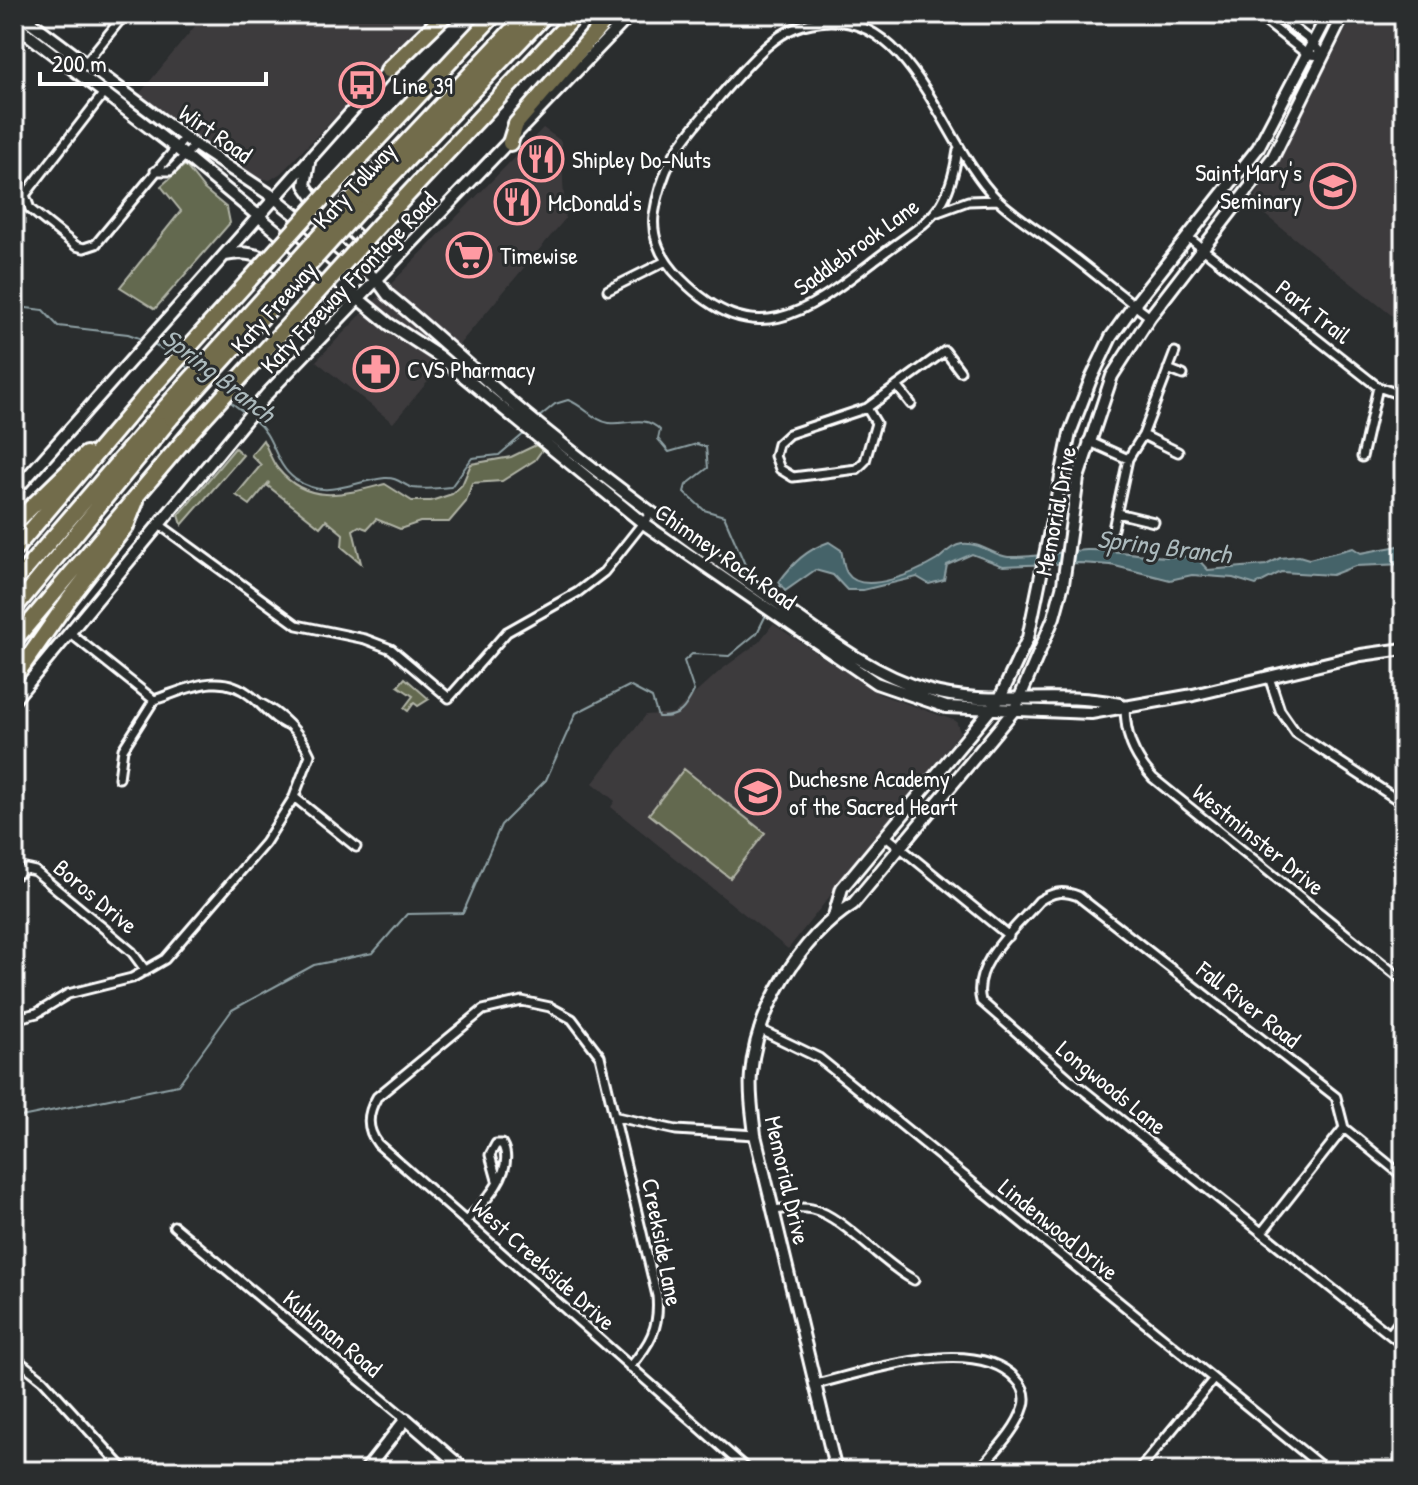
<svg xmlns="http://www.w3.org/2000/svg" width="1418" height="1485" font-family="'Patrick Hand',sans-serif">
<rect width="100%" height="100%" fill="#2a2d2e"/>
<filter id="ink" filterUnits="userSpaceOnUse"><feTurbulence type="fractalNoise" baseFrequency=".0125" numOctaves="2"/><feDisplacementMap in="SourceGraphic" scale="16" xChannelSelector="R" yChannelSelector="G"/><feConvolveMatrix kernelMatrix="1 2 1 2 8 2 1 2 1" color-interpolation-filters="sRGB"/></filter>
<g filter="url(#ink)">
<!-- built -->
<path fill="#3e3b3e" d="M205,14H428L347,105L281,173L270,180L259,178L180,129L137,97Z
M1354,14H1404V325L1250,203L1275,168Z
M543,128L561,141L565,219L393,423L316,361Z
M773,624L879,694L956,721L960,732L788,949L611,807L615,801L593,783L646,715L674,713L721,670L759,642Z"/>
<!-- green -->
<path fill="#63694f" stroke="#b1b4a7" stroke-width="2" d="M185,165L204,189L227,208L230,223L155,309L120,287L181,211L161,186Z
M263,440C268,449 271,461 278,469C308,506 346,494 385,484L412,501H431L452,494L462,485L471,464L511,457L536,445L542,450L535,460L502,481L472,483L466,502L449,522H420L400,529L376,519L367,529L359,526L353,530L361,563L342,547L343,534L326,520L320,527L268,486L269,482L250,505L236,495L261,465L251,455Z
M235,448L243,455L182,525L179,515Z
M405,678L429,699L418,706L414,703L408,711L404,708L413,696L398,686Z
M684,769L765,833L730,878L649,814Z"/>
<!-- water -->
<path fill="#456369" stroke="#8fa1a5" stroke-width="2" d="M829,542L841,550C843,556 843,567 847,573C862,597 919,571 937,560C945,554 952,545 962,544C981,542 992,555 1008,557C1035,558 1060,551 1087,550C1124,549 1161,562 1194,555L1208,570L1266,565L1280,558L1299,556L1309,559L1353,548L1361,553L1404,545V564L1355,566L1332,575L1281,572L1256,585L1233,578L1192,575L1170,580L1111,565L1080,563L1003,566L972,554L947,565L944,580L929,584L917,577L863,590H847L833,575L815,570L785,591L779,582C793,563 806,550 829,542Z"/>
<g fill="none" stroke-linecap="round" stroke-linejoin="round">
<!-- stream -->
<path stroke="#8fa1a5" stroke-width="2" d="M14,311L18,307L43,310L58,326L128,334L142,339
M152,343L173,356
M181,363L192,371
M228,400L245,413
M538,418L555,404L568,400C583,405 594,421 609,423C627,425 645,414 660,430L658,439L669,452L697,444L706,447L708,468L686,485L684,492L704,510L724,516L749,574L764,588
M254,420C276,437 273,463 295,479C326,501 352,481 385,478C397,477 403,485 413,488C425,490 438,488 451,487L472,458L499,455L526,432
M769,591L781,586
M14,1114L21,1117L178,1085L232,1010L314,965L373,953L407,914L463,913L501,825L546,780L576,713L629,686L652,698L658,717C680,718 685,709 694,691L684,661L692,654L729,656L757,633L766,615"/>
<!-- street casing -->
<g stroke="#fff" stroke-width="13">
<path id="street" d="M1256,14L1308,55L1323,56
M1276,14L1313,43L1323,56
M78,72L125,14
M104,93L25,195L30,209L76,246L84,248L96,244L185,137
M958,150C948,216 929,219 880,256C810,309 758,356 681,279C664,262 651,240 654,215C657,195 663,176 672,158C686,133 744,67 766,47C786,29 804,22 830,21C916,20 944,147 997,199C1015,216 1039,231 1059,246C1090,269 1119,294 1150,317
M155,171H170L195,145
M938,212L968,201L998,200
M1189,238L1378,387L1404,396
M608,290L666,261
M1168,369L1183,375
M897,386L911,404
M867,408L876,423L865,461L857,469L793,477L780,469L775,456L778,444L789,434L867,408L945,351L960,371
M1143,435L1178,452
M1088,441L1128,459
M1362,457L1378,387
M1117,513L1154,522
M160,525L297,625L365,639L391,649L449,698L507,632L578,592L604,572L650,514
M1113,529L1128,459L1143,435L1175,352
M70,633L154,700
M1269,677L1280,710L1296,733L1404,804
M154,700C188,689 220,670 251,696C264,706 270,717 285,724
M1125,705C1125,736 1133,755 1153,778L1404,981
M119,778L123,749L154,700
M294,797L356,847
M886,836L1009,936
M14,876L26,869L35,871L132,952L146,971
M14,1019L37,1013L68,994L132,978L165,959L265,843L294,797L310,755C300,732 280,713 258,702
M759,1029L819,1058L1327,1471
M617,1117L676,1130L755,1135
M1344,1128L1404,1177
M774,1210C786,1209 800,1206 812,1209C843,1216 882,1264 914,1280
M466,1221C483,1204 517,1170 502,1144H496L490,1155L497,1180
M174,1226L406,1419
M1262,1232L1344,1128L1336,1097L1078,896C1062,890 1053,892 1039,901C1016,928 971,964 981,1001L1072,1081L1404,1346
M1390,1334L1404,1315
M14,1357L43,1380L126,1471
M630,1367C650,1344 660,1327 657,1296L600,1056L572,1019L550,1007L522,1001L483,1010L377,1097C367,1114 366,1128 378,1144L749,1471
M816,1384C866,1372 975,1334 1016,1379C1023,1386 1027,1395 1024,1406C1017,1430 994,1452 978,1471
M1138,1471L1213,1380"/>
</g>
<!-- secondary casing -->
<g stroke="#fff" stroke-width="16">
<path id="secondary" d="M20,14L195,145L275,198L377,280L388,295C430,329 470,367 511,402C593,471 679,534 766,595C816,630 868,673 927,690C990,708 1056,690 1119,704
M14,24L176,148L389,324L440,357L643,523L876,683L946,707L1091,713L1193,695L1361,655L1404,649
M309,162L305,185L312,195L372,250L382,253L406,247
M226,255C266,245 291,278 319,302L324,312L318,337
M14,492L392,66
M14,700L267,394L631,14
M834,916L842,888L1000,698L1028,638L1070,433L1091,379L1111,337L1134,305L1258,148L1328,14
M365,1471L406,1419L466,1471
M836,1471L755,1135C753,1115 749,1095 751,1074C756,1010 800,938 853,904L1015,709L1054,617L1063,584L1078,478L1112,376L1150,317L1273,157L1344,14"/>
</g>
<!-- highway casing -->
<g stroke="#fff" stroke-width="20">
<path id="highway" d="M388,70L446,14
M510,143L516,124L611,14
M334,186L495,14
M351,201L527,14
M360,209L546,14
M380,224L577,14
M14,524L86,454
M14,550L145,396
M14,583L162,411
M14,609L171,418
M14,641L190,433
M14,678L70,598L126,526L136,501"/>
</g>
<!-- street -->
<use href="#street" stroke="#2a2d2e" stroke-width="7"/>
<!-- secondary -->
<use href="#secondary" stroke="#2a2d2e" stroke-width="10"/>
<!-- highway -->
<use href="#highway" stroke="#726c4b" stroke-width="14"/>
<!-- highway-bridge casing -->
<g stroke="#fff" stroke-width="20" stroke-linecap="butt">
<path id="highway-bridge" d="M145,396L334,186
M162,411L351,201
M171,418L360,209
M190,433L380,224"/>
</g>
<!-- highway-bridge -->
<use href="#highway-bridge" stroke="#726c4b" stroke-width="14"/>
</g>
</g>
<!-- icons -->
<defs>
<g id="bus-ring" transform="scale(2.3)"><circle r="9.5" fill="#2a2d2e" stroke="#ff9aa2" stroke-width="1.5"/><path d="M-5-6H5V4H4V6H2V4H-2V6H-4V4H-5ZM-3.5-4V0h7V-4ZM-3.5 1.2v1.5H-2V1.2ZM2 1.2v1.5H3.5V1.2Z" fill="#ff9aa2"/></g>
<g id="restaurant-ring" transform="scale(2.3)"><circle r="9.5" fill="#2a2d2e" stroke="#ff9aa2" stroke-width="1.5"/><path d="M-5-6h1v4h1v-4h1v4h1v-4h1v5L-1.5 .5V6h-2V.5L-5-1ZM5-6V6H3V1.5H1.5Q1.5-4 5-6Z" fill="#ff9aa2"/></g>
<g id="school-ring" transform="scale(2.3)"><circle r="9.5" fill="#2a2d2e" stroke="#ff9aa2" stroke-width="1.5"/><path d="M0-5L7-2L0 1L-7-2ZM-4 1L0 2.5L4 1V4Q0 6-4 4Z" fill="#ff9aa2"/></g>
<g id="supermarket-ring" transform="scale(2.3)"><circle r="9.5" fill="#2a2d2e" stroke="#ff9aa2" stroke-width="1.5"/><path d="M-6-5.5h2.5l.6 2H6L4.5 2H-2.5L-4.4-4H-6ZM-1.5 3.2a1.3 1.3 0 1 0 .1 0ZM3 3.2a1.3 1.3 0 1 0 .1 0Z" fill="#ff9aa2"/></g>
<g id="pharmacy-ring" transform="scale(2.3)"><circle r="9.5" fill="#2a2d2e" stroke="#ff9aa2" stroke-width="1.5"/><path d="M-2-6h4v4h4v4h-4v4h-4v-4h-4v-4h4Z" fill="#ff9aa2"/></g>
</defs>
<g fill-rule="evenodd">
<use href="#bus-ring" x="362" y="85"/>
<use href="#restaurant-ring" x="541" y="159"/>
<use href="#school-ring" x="1333" y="186"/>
<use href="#restaurant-ring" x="517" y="202"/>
<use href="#supermarket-ring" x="469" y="255"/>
<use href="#pharmacy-ring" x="376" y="369"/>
<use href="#school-ring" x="758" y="792"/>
</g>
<g text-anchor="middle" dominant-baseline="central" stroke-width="6" stroke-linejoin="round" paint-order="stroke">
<!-- poi labels -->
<g font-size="24" fill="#fff" stroke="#2a2d2e" text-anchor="start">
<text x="393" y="85">Line 39</text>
<text x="572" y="159">Shipley Do-Nuts</text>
<text x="1302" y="172" text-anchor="end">Saint Mary's<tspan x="1302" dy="28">Seminary</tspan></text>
<text x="548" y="202">McDonald's</text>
<text x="500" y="255">Timewise</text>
<text x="407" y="369">CVS Pharmacy</text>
<text x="789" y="778">Duchesne Academy<tspan x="789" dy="28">of the Sacred Heart</tspan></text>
</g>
<!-- street labels -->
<g font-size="24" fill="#fff" stroke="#2a2d2e">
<text transform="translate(216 133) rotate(35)">Wirt Road</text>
<text transform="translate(354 185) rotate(-47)">Katy Tollway</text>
<text transform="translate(856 246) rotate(-36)">Saddlebrook Lane</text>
<text transform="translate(348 282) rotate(-46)">Katy Freeway Frontage Road</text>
<text transform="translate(273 307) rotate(-48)">Katy Freeway</text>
<text transform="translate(1314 311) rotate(38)">Park Trail</text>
<text transform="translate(1055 511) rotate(-79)">Memorial Drive</text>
<text transform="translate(726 556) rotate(35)">Chimney Rock Road</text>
<text transform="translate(1259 839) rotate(39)">Westminster Drive</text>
<text transform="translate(96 896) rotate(40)">Boros Drive</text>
<text transform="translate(1249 1004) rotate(38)">Fall River Road</text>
<text transform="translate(1112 1087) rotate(39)">Longwoods Lane</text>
<text transform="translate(788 1180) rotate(77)">Memorial Drive</text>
<text transform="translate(1059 1229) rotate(39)">Lindenwood Drive</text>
<text transform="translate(663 1242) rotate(79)">Creekside Lane</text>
<text transform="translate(544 1264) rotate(42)">West Creekside Drive</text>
<text transform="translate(333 1333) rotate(40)">Kuhlman Road</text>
</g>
<!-- water labels -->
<g font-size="26" font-style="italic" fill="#abb9bc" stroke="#2a2d2e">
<text transform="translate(219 375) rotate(38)">Spring Branch</text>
<text transform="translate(1164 546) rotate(7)">Spring Branch</text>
</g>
</g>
<!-- margin -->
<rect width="1418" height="1485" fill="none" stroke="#2a2d2e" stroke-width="48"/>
<rect x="24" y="24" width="1370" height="1437" fill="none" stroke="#fff" stroke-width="3" filter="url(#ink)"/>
<!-- scale -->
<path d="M40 72v12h226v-12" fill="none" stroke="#ffffff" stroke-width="4"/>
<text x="52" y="72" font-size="24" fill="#ffffff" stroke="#2a2d2e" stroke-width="6" paint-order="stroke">200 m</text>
</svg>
